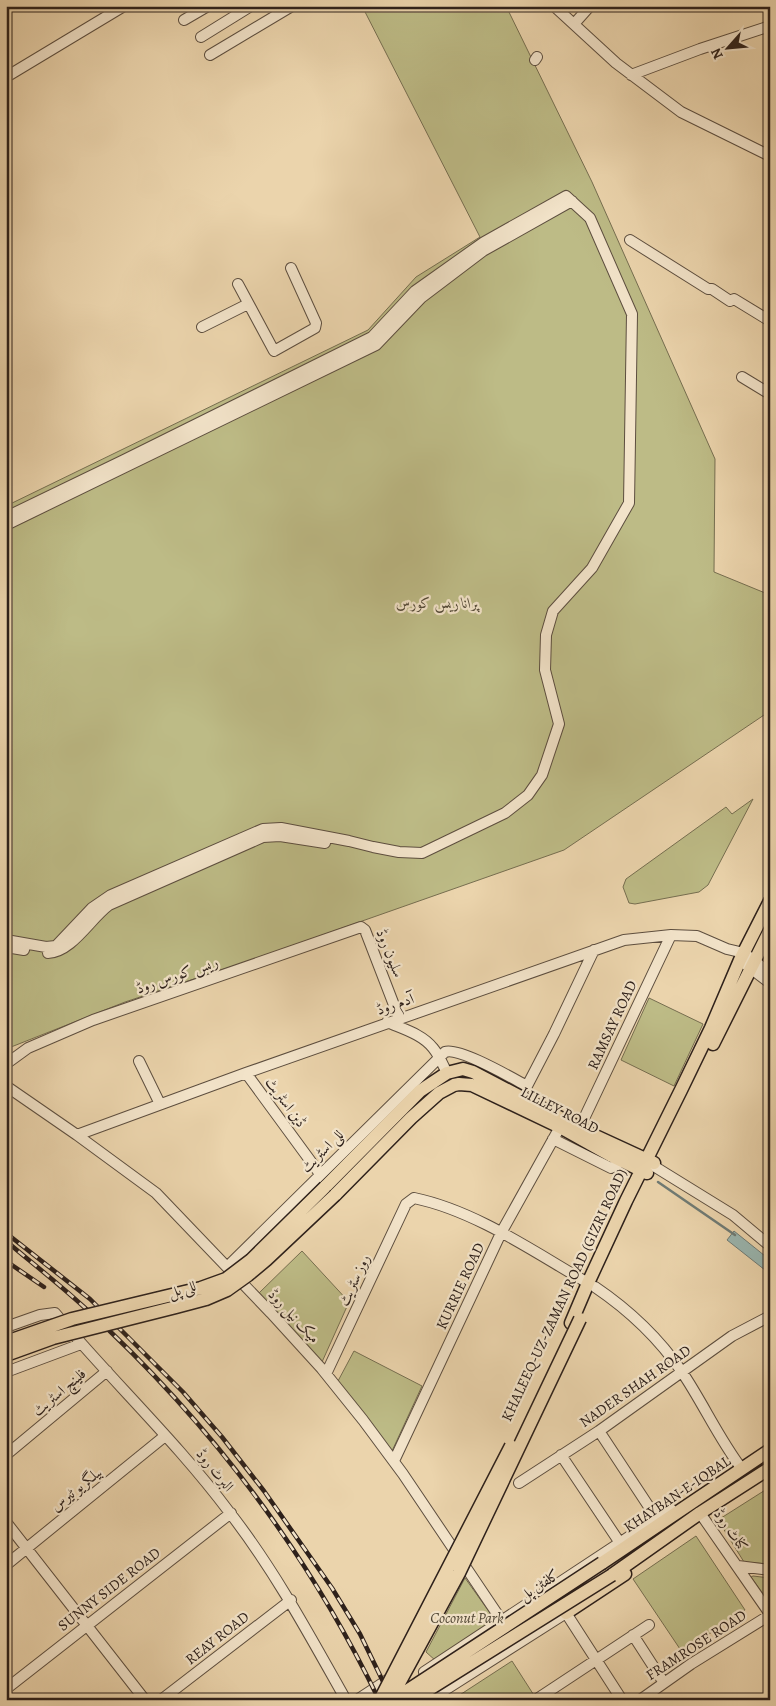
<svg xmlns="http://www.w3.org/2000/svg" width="776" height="1706" font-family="Alegreya,Amiri,serif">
<rect width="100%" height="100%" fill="#ebd4ac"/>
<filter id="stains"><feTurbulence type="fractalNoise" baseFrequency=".004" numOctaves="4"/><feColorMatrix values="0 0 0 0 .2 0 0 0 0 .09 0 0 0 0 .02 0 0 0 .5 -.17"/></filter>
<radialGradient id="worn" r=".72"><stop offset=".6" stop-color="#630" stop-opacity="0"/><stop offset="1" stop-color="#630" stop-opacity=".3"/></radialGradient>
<!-- green -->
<path fill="#bdbb86" stroke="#766e50" d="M362,6H506L592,182L715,459L714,572L770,595V711L564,850L257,958L125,1002L6,1049V506L368,330L416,277L480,237Z
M753,799L708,885L699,892L635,904L629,903L623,887L626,879L726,807L732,814Z
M649,998L703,1024L674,1086L621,1060Z
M302,1251L349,1302L322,1362L259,1293Z
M354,1351L422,1386L392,1451L338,1381Z
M770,1487V1564L744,1562L718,1520Z
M696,1536L745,1610L682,1652L633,1579Z
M753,1576L770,1578V1601L769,1602L751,1577Z
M465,1578L490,1613L485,1631L436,1661L426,1652Z
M512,1661L537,1700H452Z"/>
<!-- water -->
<path fill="#9ab7b1" stroke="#6f7b75" d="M734,1231L770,1260V1274L727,1240Z"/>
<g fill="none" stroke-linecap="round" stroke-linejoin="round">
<!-- stream -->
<path stroke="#6f7b75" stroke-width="2.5" d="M658,1182L735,1235"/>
<!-- minor casing -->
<g stroke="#5d4e3f" stroke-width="12">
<path id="minor" d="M554,6L616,63L681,112L770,156
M184,20L208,6
M574,24L590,6
M201,37L251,6
M210,55L292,6
M535,60L537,57
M631,75L700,49L770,26
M6,77L124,6
M630,240L708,289H712L730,301L734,299L770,321
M238,284L274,351L315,328L316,323L291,268
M202,327L248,304
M742,377L770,394
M6,517L124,460L372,337L415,291L484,242L566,196L590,218L632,314L629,503L592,568L553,611L546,635L545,670L559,724L542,775L528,795L505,813L422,853L399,852L373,847L349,841L281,828L263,829L111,895L92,908L56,946L46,947L6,940
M6,525L376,345L421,298L483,251L572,201
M6,947L24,950
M48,953C72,952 90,919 109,905L263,837L280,836L325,843
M745,964L770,983
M387,1022C403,1029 422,1034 433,1048C439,1055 443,1065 447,1073
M139,1061L160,1104
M6,1064L28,1048L93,1020L361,927L365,930L399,1018
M246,1073L320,1174
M6,1086L77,1135L156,1193L271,1313L322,1369L363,1420L403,1474L502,1621
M580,1127L671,935
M77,1135L246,1073L624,940L671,935L697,936L727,949L744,953L770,973
M553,1139L611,1168L623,1161
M652,1165L733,1215L770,1246
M227,1267L445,1052C459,1047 512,1078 527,1086L554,1034L594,950
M595,1287C629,1310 658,1337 682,1372C703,1403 719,1439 742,1469
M6,1327L40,1315L55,1313C112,1381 177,1442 230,1513C275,1571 310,1636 346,1700
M6,1372L81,1344
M326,1374L406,1204L414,1198C476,1211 534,1252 588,1283
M599,1431L657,1519
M6,1455L107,1371
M561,1455L620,1543
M394,1461L501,1233L560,1127
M519,1483L599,1431L732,1336L770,1316
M700,1513L770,1614
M6,1522L145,1700
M6,1565L165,1436
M738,1566L770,1570
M633,1635L664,1683
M6,1689L231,1513
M434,1697L566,1613L622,1700
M537,1699L649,1625
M161,1700L291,1600
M357,1700L392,1677
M435,1700L424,1672L671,1509
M640,1700L691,1664L770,1615"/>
</g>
<!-- major casing -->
<g stroke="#2e211b" stroke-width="15">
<path id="major" d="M713,1044L770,930
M325,1187L420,1091L447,1073L463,1069L473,1072L591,1134L654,1163
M335,1195L411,1118L439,1093L454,1085L459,1084L472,1085L560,1127L610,1155L647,1173
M571,1323L588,1283L626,1201L681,1090L711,1028L740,960L770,901
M602,1563L770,1450
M612,1575L700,1513L770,1468
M566,1613L625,1574"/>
</g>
<!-- minor -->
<use href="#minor" stroke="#f2e3c9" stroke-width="10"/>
<!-- major -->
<use href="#major" stroke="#ebd4ac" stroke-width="12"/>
<!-- rail casing -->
<g stroke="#2e211b" stroke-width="4.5">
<path id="rail" d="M6,1233L90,1299L183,1392L222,1437L264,1491L332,1588L360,1634L392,1700
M6,1241C32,1263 59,1284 84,1307C206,1418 307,1551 379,1700
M6,1261L44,1287"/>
</g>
<!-- rail -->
<use href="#rail" stroke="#f2e3c9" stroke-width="2.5" stroke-dasharray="8" stroke-linecap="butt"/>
<!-- major-bridge casing -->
<g stroke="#2e211b" stroke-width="15" stroke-linecap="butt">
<path id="major-bridge" d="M6,1342L72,1319L201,1288L226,1279L251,1260L325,1187
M6,1355L53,1338L176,1307L206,1299L227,1290L248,1275L266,1260L335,1195
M380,1700C423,1615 468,1531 511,1446
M390,1700L459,1573L580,1319
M393,1700L602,1563
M412,1700L612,1575"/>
</g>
<!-- major-bridge -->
<use href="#major-bridge" stroke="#ebd4ac" stroke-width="12"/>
</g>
<g text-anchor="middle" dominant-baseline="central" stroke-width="4.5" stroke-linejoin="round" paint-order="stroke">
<!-- park labels -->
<g font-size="15" font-style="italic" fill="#524836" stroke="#f2e3c9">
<text x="437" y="603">پرانا ریس کورس</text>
<text x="467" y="1618">Coconut Park</text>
</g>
<!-- street labels -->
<g font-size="15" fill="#2e211b" stroke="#f2e3c9">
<text transform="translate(390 953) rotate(68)">سلیون روڈ</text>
<text transform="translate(177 975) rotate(-19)">ریس کورس روڈ</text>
<text transform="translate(395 1004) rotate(-19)">آدم روڈ</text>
<text transform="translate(612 1025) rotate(-65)">RAMSAY ROAD</text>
<text transform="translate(286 1102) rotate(54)">ڈین اسٹریٹ</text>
<text transform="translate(560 1110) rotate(27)">LILLEY ROAD</text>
<text transform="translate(322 1151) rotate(-45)">للی اسٹریٹ</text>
<text transform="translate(354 1280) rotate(-65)">روز سٹریٹ</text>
<text transform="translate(460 1286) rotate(-65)">KURRIE ROAD</text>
<text transform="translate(182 1289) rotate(-16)">للی پل</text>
<text transform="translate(564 1295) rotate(-65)">KHALEEQ-UZ-ZAMAN ROAD (GIZRI ROAD)</text>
<text transform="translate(294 1316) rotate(47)">میک نیل روڈ</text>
<text transform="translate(635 1386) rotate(-35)">NADER SHAH ROAD</text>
<text transform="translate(59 1392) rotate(-40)">فلینچ اسٹریٹ</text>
<text transform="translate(215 1470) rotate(51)">البرٹ روڈ</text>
<text transform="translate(76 1489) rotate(-39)">بیلگریو ٹیرس</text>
<text transform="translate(677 1494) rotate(-34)">KHAYBAN-E-IQBAL</text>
<text transform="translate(731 1530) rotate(55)">کناٹ روڈ</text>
<text transform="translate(539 1585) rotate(-33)">کلفٹن پل</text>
<text transform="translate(109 1589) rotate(-38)">SUNNY SIDE ROAD</text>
<text transform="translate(217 1638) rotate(-38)">REAY ROAD</text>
<text transform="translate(696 1645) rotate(-33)">FRAMROSE ROAD</text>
</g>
</g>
<!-- margin -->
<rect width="776" height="1706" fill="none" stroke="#ebd4ac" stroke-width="25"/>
<rect x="8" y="8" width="761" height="1691" fill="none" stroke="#2e211b" stroke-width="2.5"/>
<rect x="12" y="12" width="751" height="1681" fill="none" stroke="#2e211b"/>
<!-- north arrow -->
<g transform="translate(728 48) rotate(243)" stroke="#f2e3c9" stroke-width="4" paint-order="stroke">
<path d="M0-4L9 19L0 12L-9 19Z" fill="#2e211b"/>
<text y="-8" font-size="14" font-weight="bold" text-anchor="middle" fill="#2e211b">N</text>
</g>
<rect width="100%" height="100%" filter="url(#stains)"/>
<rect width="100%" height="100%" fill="url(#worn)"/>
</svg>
